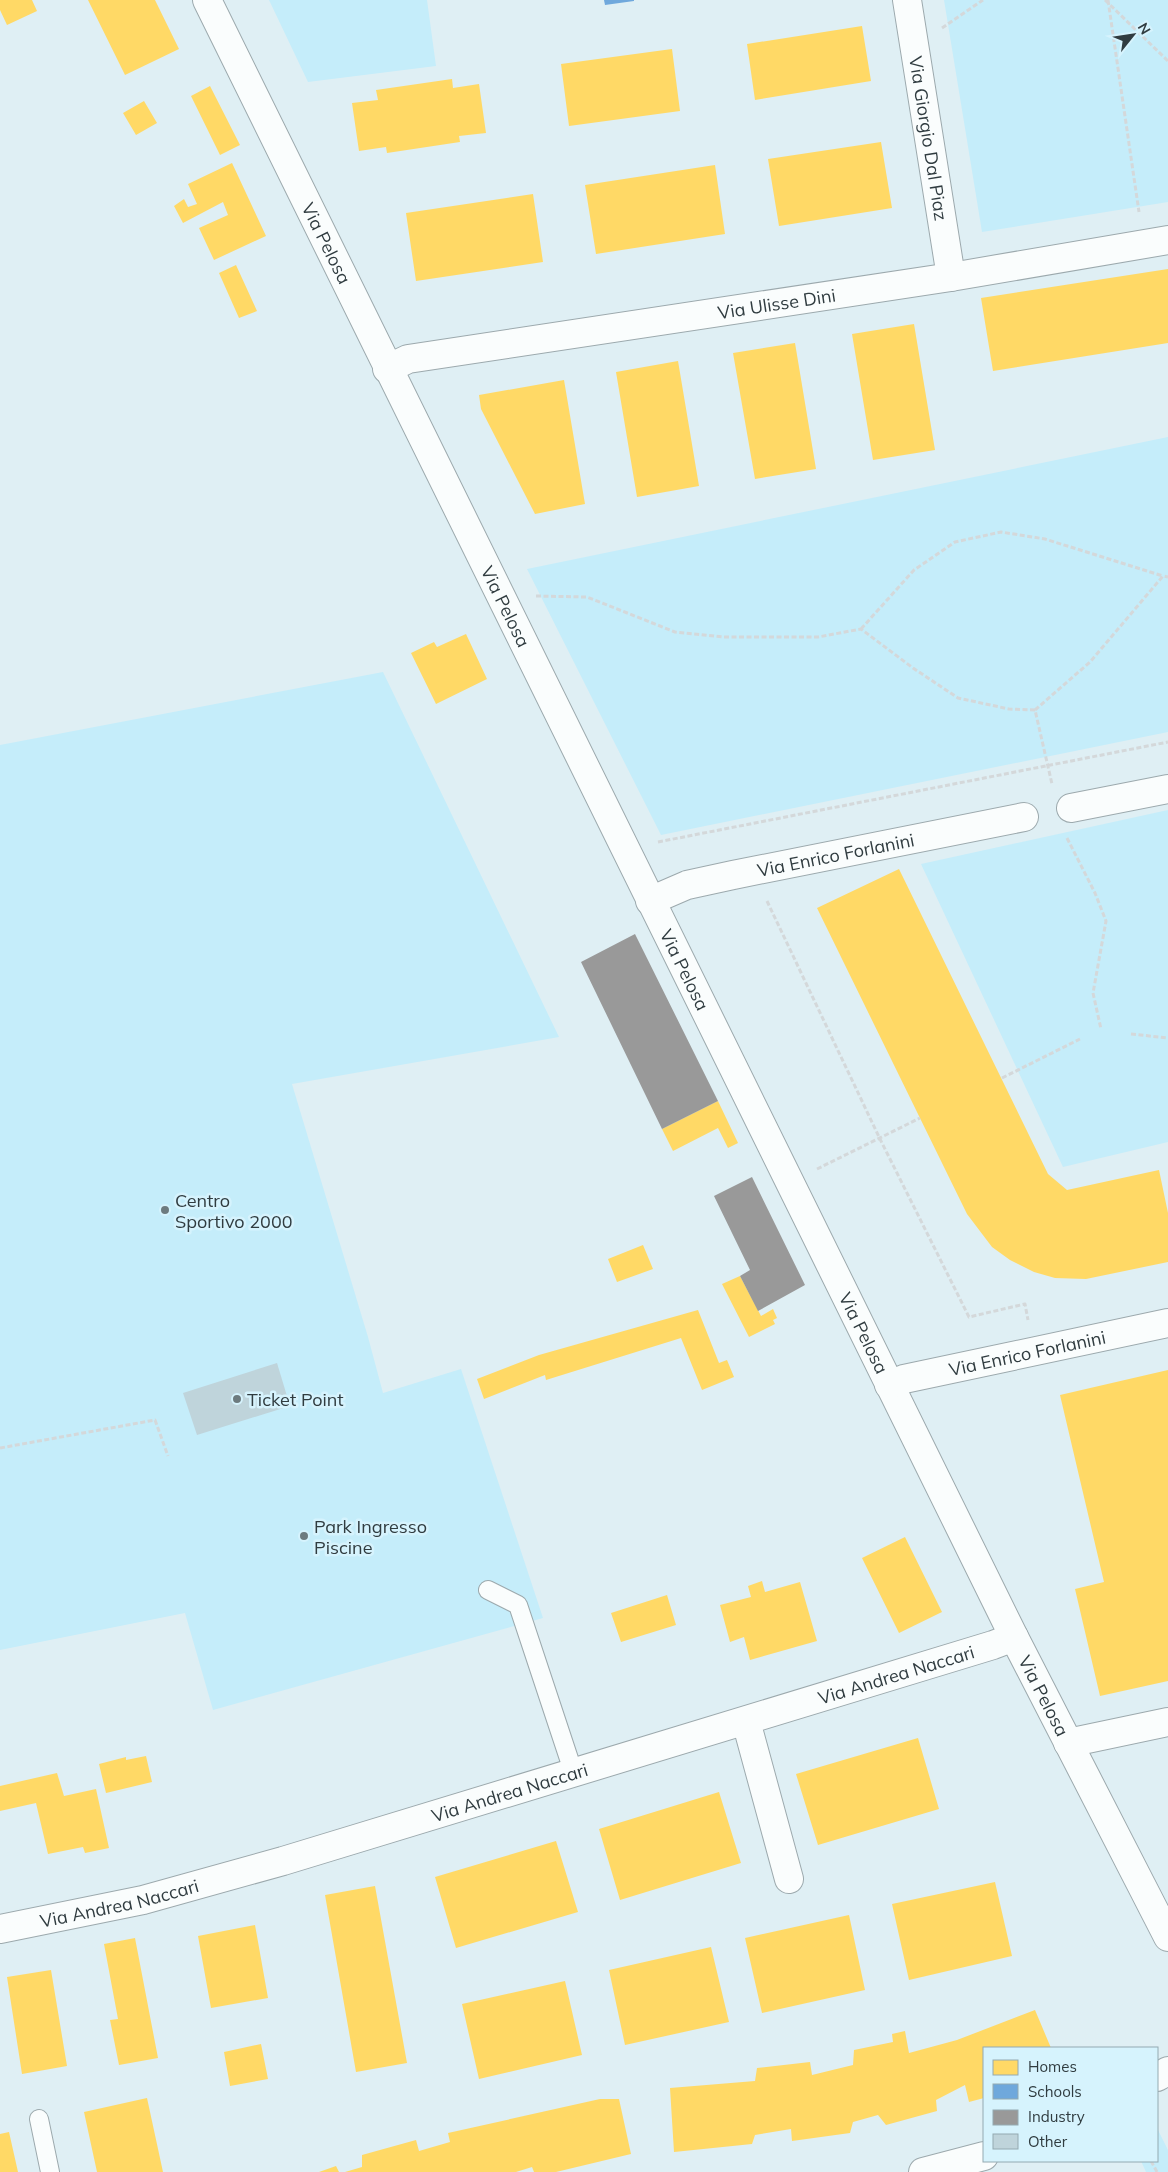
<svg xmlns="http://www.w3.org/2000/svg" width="1168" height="2172" font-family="Mulish,sans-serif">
<rect width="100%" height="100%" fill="#dfeff4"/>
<!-- green -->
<path fill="#c5edfa" d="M269,0H427L436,66L308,82Z
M944,0H1168V202L982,232Z
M1168,437V732L661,835L527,569Z
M383,672L559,1037L292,1084L368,1337L383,1393L461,1369L543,1618L213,1710L185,1613L0,1650V745Z
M1168,810V1142L1063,1167L921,864Z
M1157,2128L1168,2150V2172H1146L1141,2161H1157Z"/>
<!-- homes -->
<path fill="#ffd966" d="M0,0H32L37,11L7,25L0,10Z
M88,0H155L179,49L125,75Z
M862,26L871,81L755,100L747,44Z
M672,49L680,111L569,126L561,64Z
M452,79L453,88L479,84L486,133L459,136L460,142L387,153L386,147L359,151L352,103L378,100L376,90Z
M210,86L240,145L220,155L191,96Z
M144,101L157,123L136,135L123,113Z
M881,142L892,208L779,226L768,159Z
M232,163L266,236L214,260L199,228L228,215L223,202L183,223L174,206L184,199L188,207L197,204L188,184Z
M715,165L725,234L596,254L585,185Z
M533,194L543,262L416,281L406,213Z
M236,265L257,311L239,318L219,273Z
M1168,269V343L993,371L981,298Z
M914,324L935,450L873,460L852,334Z
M795,343L816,469L755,479L733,353Z
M678,361L699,486L637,497L616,372Z
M564,380L585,504L535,514L481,409L479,395Z
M466,634L487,679L436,704L411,653L434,642L437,647Z
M899,869L1048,1174L1067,1190L1159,1170L1168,1213V1262L1086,1279L1055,1278L1034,1272L1010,1260L992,1247L967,1214L817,908Z
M718,1101L738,1143L728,1148L718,1128L673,1151L662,1129Z
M643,1245L653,1269L617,1282L608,1259Z
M740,1276L761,1316L773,1309L777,1318L773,1320L775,1324L749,1337L722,1284Z
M698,1310L719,1363L727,1360L734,1377L702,1390L681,1338L546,1380L545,1375L484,1399L477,1379L539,1355Z
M1168,1370V1681L1100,1696L1075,1589L1104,1582L1060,1395Z
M905,1537L942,1612L899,1633L862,1558Z
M762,1581L765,1592L800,1582L817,1641L750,1660L744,1637L730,1642L720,1605L751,1597L748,1586Z
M667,1595L676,1625L621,1642L611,1613Z
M918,1738L939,1809L818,1845L796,1774Z
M146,1756L152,1782L106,1793L99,1764L126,1757V1760Z
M57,1773L64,1796L96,1789L109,1848L85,1853L83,1847L48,1854L36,1803L0,1811V1786Z
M719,1792L741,1863L620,1900L599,1829Z
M556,1841L578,1912L456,1948L435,1877Z
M995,1882L1012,1956L909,1980L892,1904Z
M375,1886L407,2063L356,2072L325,1895Z
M849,1915L865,1990L762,2013L745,1938Z
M255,1925L268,1998L211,2008L198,1936Z
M135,1938L158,2058L119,2065L110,2020L118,2019L104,1944Z
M711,1947L729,2022L625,2045L609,1970Z
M51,1970L67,2066L22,2074L7,1977Z
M565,1981L582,2055L479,2079L462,2004Z
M1035,2010L1051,2048H984V2098L969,2102L965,2085L936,2100L937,2111L886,2125L878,2115L853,2122L850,2133L792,2141L791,2129L755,2135L752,2144L674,2152L670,2088L755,2081L757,2068L810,2062L812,2075L853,2065L854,2050L893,2042L892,2034L905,2031L909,2053L957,2040Z
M261,2044L268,2079L230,2086L224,2052Z
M147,2098L163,2172H97L84,2112Z
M600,2099H619L631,2154L556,2172H534L532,2167L516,2172H345L362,2167V2155L416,2140L419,2151L450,2142L448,2133Z
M9,2132L18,2172H0V2134Z
M336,2166L339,2172H319Z"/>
<!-- schools -->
<path fill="#6fa8dc" d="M604,0H634V1L605,5Z"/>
<!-- industry -->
<path fill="#999" d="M635,934L718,1101L662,1129L581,962Z
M752,1177L805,1285L758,1311L740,1276L750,1270L714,1196Z"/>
<!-- building -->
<path fill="#bfd4db" d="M277,1363L290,1406L197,1435L183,1393Z"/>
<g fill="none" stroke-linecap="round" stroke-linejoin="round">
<!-- lane casing -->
<g stroke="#9ca9ad" stroke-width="20">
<path id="lane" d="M488,1590L518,1605L574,1774
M39,2119L50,2172"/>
</g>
<!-- street casing -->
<g stroke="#9ca9ad" stroke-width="30">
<g id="street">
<path id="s1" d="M207,0L1014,1637L1168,1937"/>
<path id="s2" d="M907,0L951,277"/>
<path id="s3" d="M387,369L408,359L951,277L1168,240"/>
<path d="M1071,808L1168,789"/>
<path id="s4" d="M650,901L687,885L733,875L1024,817"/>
<path id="s5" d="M889,1385L904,1379L1168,1323"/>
<path d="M746,1721L789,1879"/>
<path d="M1068,1743L1168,1722"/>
<path id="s6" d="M0,1929L143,1900L283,1861L993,1645L1014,1637"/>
<path d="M1157,2077L1168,2071"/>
<path d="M923,2172L984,2156"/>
</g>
</g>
<!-- path -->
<path stroke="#d4d8da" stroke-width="3" stroke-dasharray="5 2.5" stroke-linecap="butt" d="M1105,0L1168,61
M1108,0L1139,212
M942,28L983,0
M536,596L587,597L675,632L724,637H818L861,629L913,668L958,698L1009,709L1035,710L1052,784
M861,629L914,570L955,542L1001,532L1045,539L1163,576
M1035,710L1090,662L1163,576L1168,577
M1067,838L1095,893L1106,921L1093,993L1101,1029
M658,842L1168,742
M767,901L880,1139L969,1317L1025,1304L1028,1320
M1131,1034L1168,1038
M1002,1078L1080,1039
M817,1169L920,1118
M0,1448L155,1420L168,1456
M1151,2161L1157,2172"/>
<!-- lane -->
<use href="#lane" stroke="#fafdfd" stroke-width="18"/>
<!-- street -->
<use href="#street" stroke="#fafdfd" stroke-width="28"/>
</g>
<!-- markers -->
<g fill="#6d7b7f" stroke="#d6f3fd" stroke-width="2">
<circle cx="165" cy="1210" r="5"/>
<circle cx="237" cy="1399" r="5"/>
<circle cx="304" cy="1536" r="5"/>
</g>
<g text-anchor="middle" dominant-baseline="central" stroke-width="5" stroke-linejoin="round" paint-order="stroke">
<!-- street labels -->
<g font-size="18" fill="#303c40" stroke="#d6f3fd">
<text stroke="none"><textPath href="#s2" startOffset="140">Via Giorgio Dal Piaz</textPath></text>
<text stroke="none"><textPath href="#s1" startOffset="271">Via Pelosa</textPath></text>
<text stroke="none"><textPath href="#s3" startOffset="396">Via Ulisse Dini</textPath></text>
<text stroke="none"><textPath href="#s1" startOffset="676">Via Pelosa</textPath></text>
<text stroke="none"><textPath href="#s4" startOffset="192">Via Enrico Forlanini</textPath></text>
<text stroke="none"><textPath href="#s1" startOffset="1081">Via Pelosa</textPath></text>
<text stroke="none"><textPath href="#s1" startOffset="1486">Via Pelosa</textPath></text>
<text stroke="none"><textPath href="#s5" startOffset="142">Via Enrico Forlanini</textPath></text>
<text stroke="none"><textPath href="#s6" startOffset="932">Via Andrea Naccari</textPath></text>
<text stroke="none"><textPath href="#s1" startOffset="1891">Via Pelosa</textPath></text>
<text stroke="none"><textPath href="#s6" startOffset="528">Via Andrea Naccari</textPath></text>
<text stroke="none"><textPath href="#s6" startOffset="122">Via Andrea Naccari</textPath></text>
</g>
<!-- poi labels -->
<g font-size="18" fill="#303c40" stroke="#d6f3fd" text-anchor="start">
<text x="175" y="1200">Centro<tspan x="175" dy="21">Sportivo 2000</tspan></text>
<text x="247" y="1399">Ticket Point</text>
<text x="314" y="1526">Park Ingresso<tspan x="314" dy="21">Piscine</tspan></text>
</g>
</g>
<!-- legend -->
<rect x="983" y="2047" width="175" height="115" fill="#d6f3fd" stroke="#94aab1"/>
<rect x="993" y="2060" width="25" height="15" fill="#ffd966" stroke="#94aab1"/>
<text x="1028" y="2072" font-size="15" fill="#303c40">Homes</text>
<rect x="993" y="2084" width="25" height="15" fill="#6fa8dc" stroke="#94aab1"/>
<text x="1028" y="2097" font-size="15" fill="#303c40">Schools</text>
<rect x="993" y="2110" width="25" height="15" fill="#999999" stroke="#94aab1"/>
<text x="1028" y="2122" font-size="15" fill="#303c40">Industry</text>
<rect x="993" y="2134" width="25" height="15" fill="#bfd4db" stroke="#94aab1"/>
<text x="1028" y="2147" font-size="15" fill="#303c40">Other</text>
<!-- north arrow -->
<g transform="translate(1133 35) rotate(60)" stroke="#d6f3fd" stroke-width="4" paint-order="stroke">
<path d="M0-4L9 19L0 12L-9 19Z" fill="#303c40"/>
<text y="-8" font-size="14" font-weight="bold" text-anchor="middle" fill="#303c40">N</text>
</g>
</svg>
